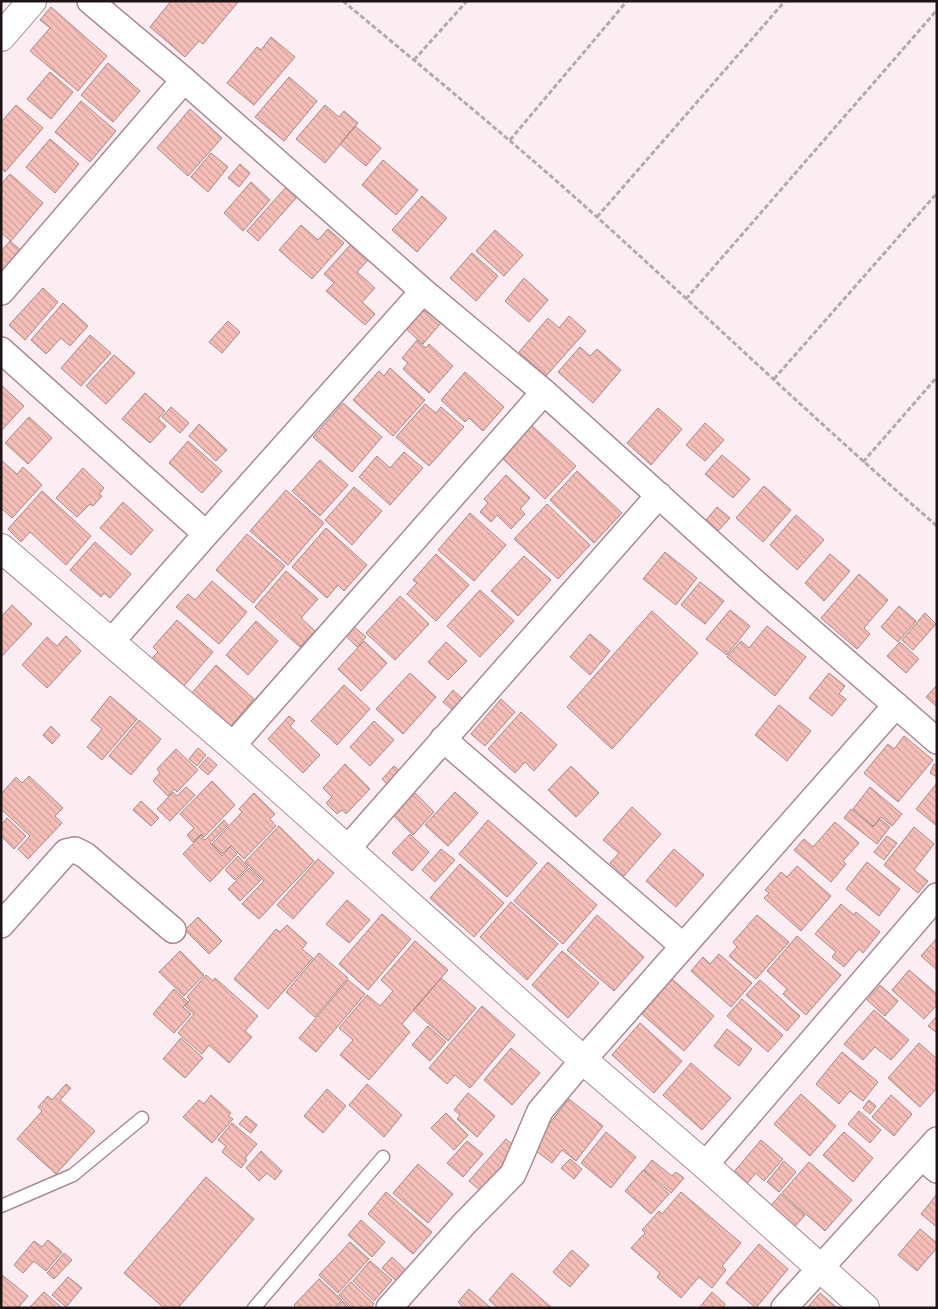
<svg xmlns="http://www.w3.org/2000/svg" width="938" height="1309" font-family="Roboto,sans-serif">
<defs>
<pattern id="building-back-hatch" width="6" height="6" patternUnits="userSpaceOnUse" patternTransform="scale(1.25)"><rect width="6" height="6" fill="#f5beb8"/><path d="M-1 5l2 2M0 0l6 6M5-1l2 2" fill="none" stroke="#d2a29d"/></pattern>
</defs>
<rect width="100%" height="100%" fill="#fbedf1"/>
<!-- building -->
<path fill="url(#building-back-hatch)" stroke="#a88a86" d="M171,1H239L203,44L199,41L185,57L150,27Z
M51,7L107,56L78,91L30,51L50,28L40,20Z
M271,37L295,57L254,105L227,83L257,47L261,50Z
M108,63L140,91L113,122L81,95Z
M50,72L73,92L51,119L27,99Z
M289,77L317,101L284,141L255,117Z
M81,101L116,131L90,162L55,132Z
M16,105L43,128L5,172L1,168V122Z
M325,105L339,117L344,111L358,123L325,163L296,139Z
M190,109L222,138L188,176L157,148Z
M355,126L381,148L366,166L340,144Z
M50,139L79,164L55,193L26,167Z
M211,153L228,167L208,192L191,177Z
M383,160L418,190L396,215L362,185Z
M240,164L250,173L239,187L228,178Z
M10,174L43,203L11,241L1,233V184Z
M251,182L270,200L243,231L224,213Z
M286,187L297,197L258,241L247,231Z
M422,196L447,218L417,252L392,230Z
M301,225L318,240L328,229L344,243L312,279L279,250Z
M495,230L523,255L504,276L476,251Z
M10,241L24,253L7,273L1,269V257L3,255L1,251Z
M352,243L370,258L357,272L375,288L362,302L375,314L365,325L326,291L334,283L324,274Z
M472,253L498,276L476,301L450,278Z
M524,278L548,300L529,322L505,301Z
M43,288L58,302L25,340L9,325Z
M63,303L88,326L70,346L61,338L46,354L31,340Z
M423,308L441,323L423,344L405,328Z
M569,316L586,331L546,376L519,352L548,318L559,328Z
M228,321L240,332L222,353L209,342Z
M90,335L111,353L81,386L61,368Z
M417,340L426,348L429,344L453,366L429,393L403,369L408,363L402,358Z
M580,347L590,356L597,349L621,370L593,403L558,372Z
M114,355L135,373L106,404L86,386Z
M390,368L425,400L393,436L353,400L379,371L384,376Z
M465,372L504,407L483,431L469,418L465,422L441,400Z
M1,385L24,406L1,431Z
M145,393L165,411L158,419L166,426L150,443L122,419Z
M343,403L382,437L352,472L313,437Z
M425,404L436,413L441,407L464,427L429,466L396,437Z
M171,407L189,423L180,433L162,417Z
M658,408L682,429L651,465L627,443Z
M29,417L52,438L28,464L5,443Z
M705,423L724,440L705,461L686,445Z
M199,424L227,450L216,461L189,436Z
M531,425L576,466L545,499L501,457Z
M188,441L222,471L202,493L169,463Z
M404,452L423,468L390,505L359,477L377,456L390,468Z
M722,455L750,479L733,498L705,474Z
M1,460L17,474L23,467L42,485L12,518L1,508Z
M320,460L348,485L320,516L292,491Z
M83,468L104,488L99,494L102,496L93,506L90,504L77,517L56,498Z
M577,471L622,513L594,543L550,500Z
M506,475L530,498L520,509L525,514L511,529L497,515L491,522L480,512L488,503L484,499Z
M764,486L791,510L763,542L736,518Z
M354,487L382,511L352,545L325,520Z
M286,490L324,523L288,565L250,531Z
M42,491L91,536L66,565L30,532L21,542L8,529Z
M123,502L153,530L131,555L100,528Z
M547,504L590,545L558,579L514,539Z
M717,507L730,518L718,531L706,520Z
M470,513L506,545L474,581L438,550Z
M796,515L824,540L797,570L770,545Z
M326,528L367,565L344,591L338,585L327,598L292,567Z
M247,534L285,566L253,603L216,570Z
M95,542L131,574L110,598L104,593L101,597L70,570Z
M665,552L697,578L676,605L643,579Z
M436,554L469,585L436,621L407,594L417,583L413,580Z
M830,554L850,571L824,601L805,583Z
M524,556L551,580L518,616L491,591Z
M286,571L318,599L301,618L315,631L300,647L255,607Z
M859,574L888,600L864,628L870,634L857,649L821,618Z
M212,581L247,612L219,644L176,607L188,594L195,600Z
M700,582L724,601L705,624L681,605Z
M480,590L514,621L480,657L447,626Z
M400,596L429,624L395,660L366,633Z
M12,605L32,624L1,657V617Z
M899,606L916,621L898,642L881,627Z
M730,610L750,626L727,655L706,639Z
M652,611L698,653L612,749L567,707Z
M925,613L936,624L913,650L902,640Z
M177,620L213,652L183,687L151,659L158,652L153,647Z
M256,621L278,641L248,675L226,655Z
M352,625L366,637L357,647L344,634Z
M767,626L806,657L775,696L727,657L741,641L749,648Z
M590,634L610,651L590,675L570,657Z
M66,636L81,651L47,688L22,665L47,637L57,646Z
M364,641L387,663L361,691L338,669Z
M446,642L467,661L448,680L428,662Z
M900,642L919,659L906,673L887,656Z
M216,665L254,699L230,727L192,693Z
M410,673L436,697L403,734L376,709Z
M829,673L845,686L839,694L846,699L832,716L809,698Z
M344,685L370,709L337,745L311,721Z
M937,685V707L926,697Z
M453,690L466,702L456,713L443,702Z
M110,696L137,719L102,760L87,747L102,729L91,720Z
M501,699L515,712L485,746L471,734Z
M779,705L811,731L787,761L755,735Z
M521,712L557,745L534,771L525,762L515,773L488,749Z
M289,716L295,721L290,726L320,755L303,773L268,739Z
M139,720L161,739L131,775L109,756Z
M374,721L394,740L370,766L350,747Z
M51,726L60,735L52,744L43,735Z
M904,736L933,760L898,802L864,773L888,744L894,749Z
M198,748L206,755L197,766L189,759Z
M176,749L198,770L177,792L174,789L168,796L153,781L160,773L157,769Z
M208,757L217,765L208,775L199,767Z
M345,764L370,789L346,814L342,810L337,814L326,803L332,797L323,788Z
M934,764L937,766V777L930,773Z
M394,766L405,775L392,789L382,779Z
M571,766L599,793L576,817L548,790Z
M29,776L63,808L55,816L62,823L28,859L18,849L30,836L1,809V794L16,777L22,783Z
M212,781L235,805L204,837L201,834L193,842L187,835L194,828L180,814Z
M937,783V826L916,809Z
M186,787L195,795L170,821L157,809L173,792L177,796Z
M870,787L902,814L892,826L881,817L873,826L853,809Z
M414,792L434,812L413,835L394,816Z
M455,792L478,813L448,846L425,825Z
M254,793L275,814L270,819L276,826L244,859L231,846L222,854L212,844L242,812L239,809Z
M141,801L159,818L151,826L133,810Z
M632,807L661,834L624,876L610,863L619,853L603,840Z
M851,809L873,827L880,819L890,827L877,844L844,818Z
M7,818L26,836L14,849L1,836V825Z
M224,820L228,825L210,843L222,856L230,847L237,854L210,882L183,854L201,835L205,840Z
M488,820L537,863L507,897L459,854Z
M835,822L859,843L843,861L846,864L831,882L794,850L804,839L813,847Z
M279,826L314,861L259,919L242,904L264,881L245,862Z
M914,827L934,844L914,870L928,881L918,893L884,865Z
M410,834L429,852L412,871L392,853Z
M887,836L897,843L884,860L874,852Z
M441,849L455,860L435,882L422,870Z
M674,849L704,875L676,907L646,881Z
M238,856L248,867L235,880L225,870Z
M318,859L334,873L293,919L277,905Z
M548,862L597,905L563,944L514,901Z
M867,862L900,889L879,916L846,889Z
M460,864L504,903L474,937L430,898Z
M797,866L831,896L801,931L764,898L769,893L765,890L781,872L787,877Z
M249,868L261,880L240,901L228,889Z
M347,900L370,920L349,943L326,924Z
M511,902L558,944L527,980L480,937Z
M841,904L854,915L856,912L880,932L863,953L859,949L844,967L832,957L836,952L815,934Z
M382,914L411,939L368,990L339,964Z
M597,915L644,957L614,991L567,950Z
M757,915L789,942L756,979L729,956L737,947L733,942Z
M198,917L222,941L209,954L185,930Z
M287,925L307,943L302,949L313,958L268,1009L234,979L276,929L280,932Z
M797,936L841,975L806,1015L783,994L787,989L767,971Z
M937,938V970L921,956Z
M415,941L448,970L402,1024L410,1032L369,1080L340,1055L353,1040L339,1028L367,995L380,1006L393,991L381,980Z
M180,951L204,975L184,996L159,972Z
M562,951L599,983L568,1018L532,985Z
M319,953L348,978L315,1017L286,992Z
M719,954L752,983L731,1007L691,971L703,957L710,964Z
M909,970L937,994V1005L924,1019L892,990Z
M206,975L213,981L215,978L258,1016L245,1031L252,1037L229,1063L209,1045L202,1054L178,1033L194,1014L185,1006L190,1000L187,997Z
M441,978L476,1008L448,1041L413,1010Z
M672,979L714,1016L684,1051L642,1014Z
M348,980L365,994L316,1052L299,1038Z
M760,980L800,1016L787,1031L746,995Z
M880,985L898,1001L885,1016L867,1000Z
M174,989L188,1002L183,1007L191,1014L174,1033L153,1014Z
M742,999L783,1035L768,1052L727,1016Z
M482,1006L515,1035L470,1088L455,1075L447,1084L429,1068Z
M874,1010L909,1040L891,1060L875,1047L863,1060L844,1044Z
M937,1016V1033L928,1026Z
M640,1023L682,1061L654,1093L612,1055Z
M428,1026L446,1042L430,1061L412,1045Z
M727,1029L752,1049L739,1066L714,1046Z
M181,1038L203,1058L185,1078L163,1059Z
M919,1043L937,1059V1088L920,1107L888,1078Z
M511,1048L540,1073L512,1105L484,1080Z
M842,1052L878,1082L863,1101L850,1091L839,1104L816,1084Z
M691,1063L731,1098L702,1130L663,1095Z
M66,1084L71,1088L60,1100L95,1131L56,1174L17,1139L42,1111L38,1107L48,1096L52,1100Z
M367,1084L402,1115L384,1137L349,1105Z
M327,1089L346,1106L323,1133L304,1116Z
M468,1093L495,1116L477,1137L457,1119L460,1115L454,1110Z
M801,1094L836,1126L810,1156L774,1124Z
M211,1095L231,1113L228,1116L233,1119L212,1143L183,1117L199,1100L204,1104Z
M891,1095L912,1114L894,1136L872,1117Z
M569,1099L603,1126L576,1161L562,1150L552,1163L531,1147Z
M869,1100L876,1106L870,1114L863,1108Z
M859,1111L881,1130L870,1143L848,1124Z
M446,1113L468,1135L454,1150L431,1128Z
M246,1116L257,1125L251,1133L239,1124Z
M232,1123L257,1144L245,1158L247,1160L241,1168L222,1152L226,1146L218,1140Z
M606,1132L636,1157L611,1188L581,1163Z
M844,1132L873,1158L853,1182L823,1155Z
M506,1139L520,1151L483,1193L469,1181Z
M761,1140L783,1159L764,1181L756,1173L745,1186L732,1174Z
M467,1141L483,1154L463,1177L447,1163Z
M261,1151L282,1171L275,1180L267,1173L259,1181L246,1168Z
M570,1159L582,1169L574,1179L561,1168Z
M652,1160L672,1176L676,1172L684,1178L671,1193L644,1170Z
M784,1161L796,1172L779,1192L767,1182Z
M809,1162L852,1200L825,1231L782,1193Z
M418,1164L453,1194L428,1223L393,1193Z
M643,1170L669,1194L651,1214L625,1191Z
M206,1177L254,1219L178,1308H164L124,1273Z
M386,1192L432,1232L413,1254L368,1214Z
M681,1192L741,1243L722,1266L726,1270L712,1288L699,1277L681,1298L657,1277L660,1273L631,1248L645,1233L642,1230L659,1211L662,1214Z
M781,1194L805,1215L792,1230L768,1209Z
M937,1194V1227L921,1214Z
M361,1220L385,1242L372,1257L348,1235Z
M920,1229L937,1243V1248L917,1271L898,1255Z
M48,1240L62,1252L46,1271L34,1261L23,1273L14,1265L34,1241L42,1247Z
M350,1242L369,1259L338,1293L319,1275Z
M759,1244L788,1269L756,1308L726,1283Z
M572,1250L589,1265L570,1287L553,1272Z
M64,1253L72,1260L54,1279L47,1273Z
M392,1257L410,1274L401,1285L382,1268Z
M370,1261L392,1280L374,1301L353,1281Z
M512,1273L552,1308H498L489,1300Z
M1,1274L28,1296L18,1308H1Z
M68,1277L82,1288L66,1307L52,1295Z
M319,1279L342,1300L335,1308H297L294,1305Z
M351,1282L374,1304L370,1308H352L339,1295Z
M469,1289L491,1308H464L458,1302Z
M44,1292L61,1307L60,1308H29Z
M712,1292L725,1304L723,1308H699Z
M820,1293L837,1308H807Z
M343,1301L350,1308H337Z"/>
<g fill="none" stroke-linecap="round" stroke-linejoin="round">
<!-- service casing -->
<g stroke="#a98b93" stroke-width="15">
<path id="service" d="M1,1206L73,1175L142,1118
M254,1308L383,1157"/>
</g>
<!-- minor casing -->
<g stroke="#a98b93" stroke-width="28">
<path id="minor" d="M90,1L184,80L423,291L544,392L759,586L937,741
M1,292L184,80
M1,350L206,534
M111,642L206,534L423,291
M443,739L683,946
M232,746L544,392
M347,849L659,495
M1,925L66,852L75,850L85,855L173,930
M922,1157L937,1170
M705,1165L937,896
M389,1308L464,1224L513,1174L540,1111L583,1060L896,705
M784,1308L937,1140"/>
</g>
<!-- tertiary casing -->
<g stroke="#a98b93" stroke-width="30">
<path id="tertiary" d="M1,37L32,1
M1,548L232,746L583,1060L705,1165L865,1308"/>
</g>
<!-- path -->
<path stroke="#b6a9ad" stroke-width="3" stroke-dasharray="5 2.5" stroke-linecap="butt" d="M343,1C429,73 515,143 598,218C711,320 821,426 937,526
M414,60L467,1
M510,140L627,1
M597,217L785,1
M686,299L937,10
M774,379L937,193
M863,462L937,377"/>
<!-- service -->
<use href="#service" stroke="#fff" stroke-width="12"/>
<!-- minor -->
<use href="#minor" stroke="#fff" stroke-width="25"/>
<!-- tertiary -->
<use href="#tertiary" stroke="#fff" stroke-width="28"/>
</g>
<!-- border -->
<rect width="938" height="1309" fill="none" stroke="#1e1417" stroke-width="5"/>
</svg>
